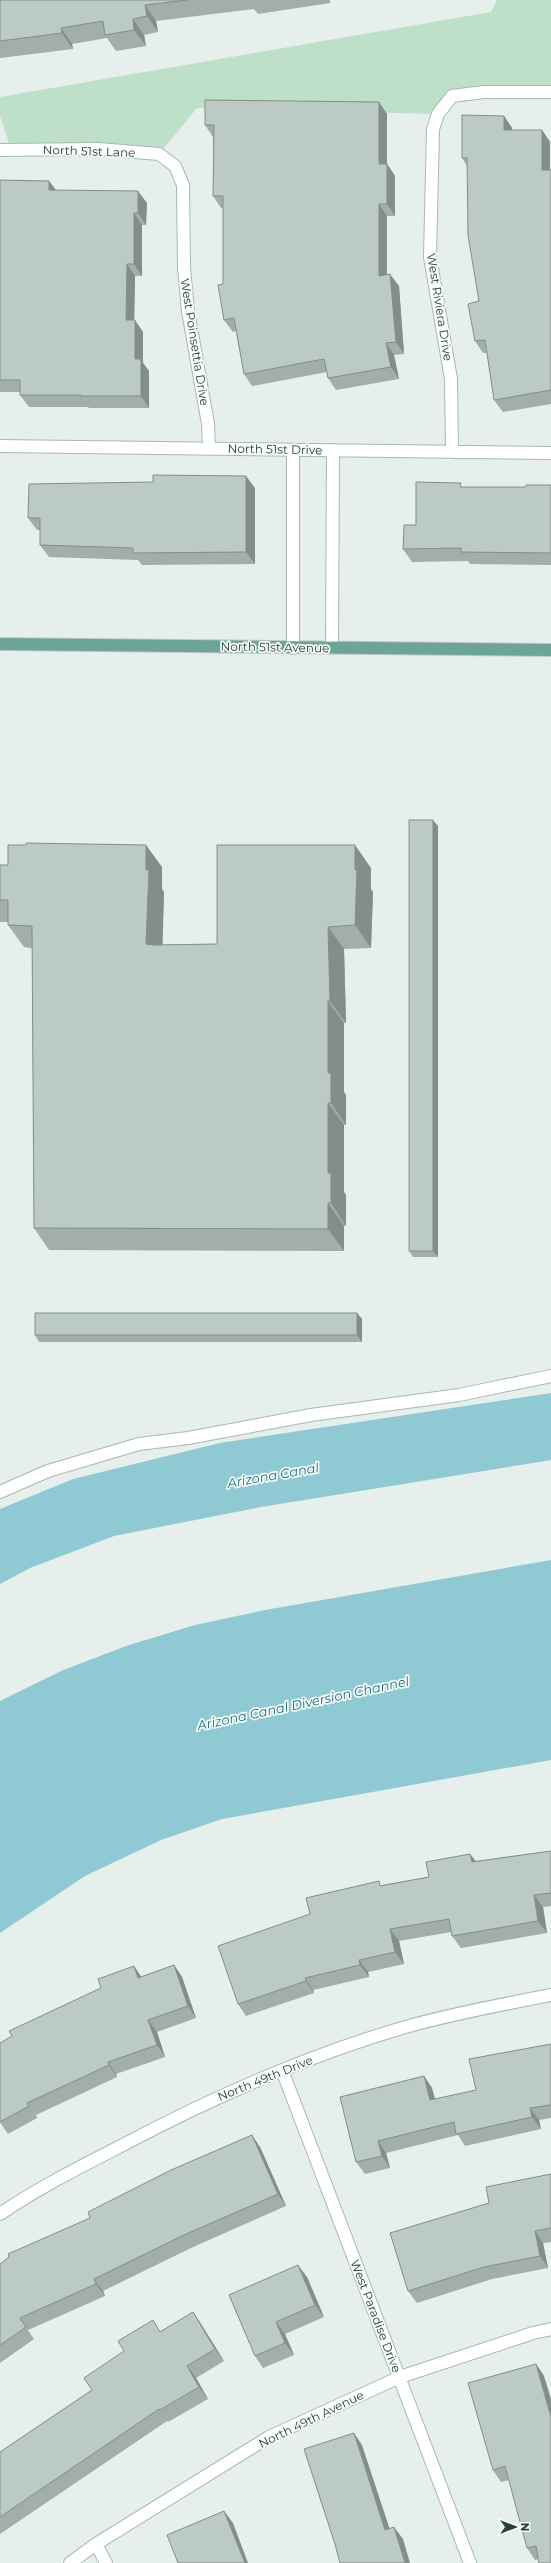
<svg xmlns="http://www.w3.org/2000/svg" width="551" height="2563" font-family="Montserrat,sans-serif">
<rect width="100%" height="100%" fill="#e6efeb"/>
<!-- green -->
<path fill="#bfe0c8" d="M497,0H551V92L453,96L438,114L197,108L159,154L11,149L0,116V97L491,12Z"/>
<!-- water -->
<path fill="#8ec9d4" d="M551,1393V1460L261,1507L114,1536L30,1568L0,1584V1509L73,1479L220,1443Z
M551,1560V1760L222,1819L161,1840L85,1876L0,1933V1701L61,1671L126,1646L195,1625L265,1610Z"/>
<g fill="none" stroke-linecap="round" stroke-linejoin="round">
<!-- minor casing -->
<g stroke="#a8b8b2" stroke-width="14">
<path id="minor" d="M0,150L98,149L159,154L175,166L183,185L184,268L188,311L208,424L209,448
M0,446L551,453
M452,452L451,379L430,257L433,129L438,114L452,96L484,92H551
M293,648V450
M332,648L333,450
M0,1492L48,1471L139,1444L188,1438L311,1415L459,1395L551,1376
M282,2070L470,2563
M0,2214C38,2188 78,2168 119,2147C211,2098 308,2055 409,2026C456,2013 504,2004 551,1995
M96,2544L106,2563
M70,2563L96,2544L269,2437L400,2377L533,2333L551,2329"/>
</g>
<!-- major casing -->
<g stroke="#c2cac8" stroke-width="14">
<path id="major" d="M0,644L551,650"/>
</g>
<!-- minor -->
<use href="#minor" stroke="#fff" stroke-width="12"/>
<!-- major -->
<use href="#major" stroke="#6aa596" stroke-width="12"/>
</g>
<!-- wall -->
<path fill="#a1aea9" d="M0,0H330V3L258,14L254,9L156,21L158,32L144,35L146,46L116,51L107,38L72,44L73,49L0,58Z
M379,102L387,114V164L395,176V216H387V275L399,286L404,354L394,355L399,379L336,390L328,378L327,372L252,386L244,374L236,331L233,332L224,320L223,284V208H221L213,196V137L205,125Z
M504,116L512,128V130H542L550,142V170H551V404L503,412L494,400L487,353H483L475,341L479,301L467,166L462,158Z
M0,180L49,181L56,190L147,203L146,225H142V276H135L134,320L143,332V363L149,371V408H89L88,407H29L20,395V392H0Z
M551,485V565L470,564L468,561L412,562L403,549L416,525L463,487H526Z
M255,488V564L142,565L138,560L49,557L40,545V530H37L28,518Z
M438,826V1257H413L409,1251Z
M0,865L162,867V889L164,892L162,945L217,944L371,868V889L373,892L371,948L344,949L346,1023H344V1092L346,1095V1125H344V1192L346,1195V1226H344V1251L49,1250L34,1228L32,948L24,947L8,925V922H0Z
M357,1313L362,1319V1342H39L35,1335Z
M551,1851V1906L543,1907L547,1933L461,1948L452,1936L451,1932L399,1941L404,1964L368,1972L369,1977L313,1990L314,1993L246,2016L238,2004L382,1885L429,1877L470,1854L476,1861Z
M174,1965L182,1977L196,2018L157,2032L165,2057L116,2074L117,2077L36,2115L37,2118L8,2134L0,2122V2043L101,1988L134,1966L141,1977Z
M551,2044V2118L539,2120L541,2129L465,2146L458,2135L386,2153L390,2168L365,2174L356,2162L424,2076L432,2088L435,2099L476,2090Z
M260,2147L286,2206L193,2247L103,2291L105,2296L28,2330L34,2339L0,2363V2264Z
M551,2174V2242L543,2243L548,2268L492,2279L417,2303L408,2291L489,2203Z
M307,2277L324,2317L285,2334L294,2355L263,2368L255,2356L229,2295Z
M193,2312L201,2324L224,2361L196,2378L208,2399L168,2422L167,2421L0,2534V2452L92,2390L161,2331Z
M536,2364L544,2376L539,2559L535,2560L527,2548L509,2480L501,2482L493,2470Z"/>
<!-- shaded-wall -->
<path fill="#838d89" d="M145,5L156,21L158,32L147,16Z
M133,19L144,35L146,46L134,30Z
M61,28L72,44L73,49L62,33Z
M379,102L387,114V164L395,176V216L387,204L379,164Z
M504,116L512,128V142L504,130Z
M542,130L550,142V182L542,170Z
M49,181L58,193L49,190Z
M138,191L147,203L146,225L138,213Z
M379,204L387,216V288L379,276Z
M134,213L142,225V276L134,264Z
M127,264L135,276L134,332L126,320Z
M390,274L399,286L404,354L396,342Z
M135,320L143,332V363L149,371V408L141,396L135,359Z
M386,343L394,355L399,379L391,367Z
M246,476L255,488V564L246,552Z
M433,820L438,826V1257L433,1251Z
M146,845L162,867V889L164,892L162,966L146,944Z
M355,845L371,868V889L373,892L371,948L355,925Z
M328,927L344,949L346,1023L330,1001Z
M328,1001L344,1023V1092L346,1095V1125L331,1103L328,1073Z
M328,1103L344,1125V1192L346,1195V1226L331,1203L328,1173Z
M328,1203L344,1226V1251L328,1229Z
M357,1313L362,1319V1342L357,1335Z
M470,1854L479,1866L472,1862Z
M534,1895L543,1907L547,1933L538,1921Z
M390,1929L399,1941L404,1964L395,1952Z
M359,1960L368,1972L369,1977L360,1965Z
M174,1965L182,1977L196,2018L188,2006Z
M134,1966L142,1978H138Z
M305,1978L313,1990L314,1993L306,1981Z
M148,2020L157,2032L165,2057L157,2045Z
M108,2062L116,2074L117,2077L109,2065Z
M424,2076L432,2088L438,2112L430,2100Z
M530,2108L539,2120L541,2129L532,2117Z
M252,2135L260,2147L286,2206L278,2194Z
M378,2141L386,2153L390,2168L382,2156Z
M535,2231L543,2243L548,2268L540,2256Z
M298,2265L307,2277L324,2317L315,2305Z
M94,2279L103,2291L105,2296L96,2284Z
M193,2312L201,2324L224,2361L215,2349Z
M276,2322L285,2334L294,2355L285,2343Z
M536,2364L544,2376L551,2399V2417Z
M187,2366L196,2378L208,2399L199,2387Z
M354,2433L362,2445L394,2542L385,2530Z
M224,2511L233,2523L248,2563H245Z
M394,2527L403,2539L410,2563H405Z"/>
<!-- building -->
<path fill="#bbcac4" stroke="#838d89" d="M0,0H187L145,5L147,16L133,19L134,30L105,35L103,21L61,28L62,33L0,41Z
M205,100L379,102V164H387V204H379V276L390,274L396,342L386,343L391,367L328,378L324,359L244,374L234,318L224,320L218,285L223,284V196H213L214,125H205Z
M462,115L504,116V130H542V170H551V390L494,400L485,340L475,341L468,304L479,301L468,235L467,158H462Z
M0,180L49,181V190L138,191V213H134V264H127L126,320H135V359H141V396H81V395H20V380H0Z
M153,475L246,476V552L133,553V548L40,545V518H28L29,484L153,482Z
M416,482L461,483L460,487H526V485H551V553L461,552V548L403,549L404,525H416Z
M409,820H433V1251H409Z
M26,843L146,845V870H149L146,944L153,945L217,944V845H355V870H357L355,925L328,927L330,1001H328V1073H331V1103H328V1173H331V1203H328V1229L34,1228L32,926L8,925V900H0V865H8V845H26Z
M35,1313H357V1335H35Z
M551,1851V1893L534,1895L538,1921L452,1936L449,1919L390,1929L395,1952L359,1960L360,1965L305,1978L306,1981L238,2004L218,1946L310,1914L306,1898L379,1881L380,1886L429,1877L426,1862L470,1854L472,1862Z
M174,1965L188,2006L148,2020L157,2045L108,2062L109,2065L27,2103L29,2106L0,2122V2043L12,2036L9,2031L101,1988L98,1979L134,1966L138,1978Z
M551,2044V2105L530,2108L532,2117L456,2134L454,2122L378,2141L382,2156L356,2162L340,2097L424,2076L430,2100L476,2090L469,2059Z
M252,2135L278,2194L184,2235L94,2279L96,2284L20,2318L26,2327L0,2345V2264L9,2257L8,2254L90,2218L88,2212L171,2170Z
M551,2174V2228L535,2231L540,2256L484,2267L408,2291L390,2233L489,2203L486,2187Z
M298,2265L315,2305L276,2322L285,2343L255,2356L229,2295Z
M193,2312L215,2349L187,2366L199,2387L160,2410L159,2409L0,2517V2452L92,2390L84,2378L124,2351L118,2341L153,2320L160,2332Z
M536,2364L551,2417V2563H539L536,2546L527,2548L505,2466L493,2470L468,2383Z
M354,2433L385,2530L394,2527L405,2563H340L335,2544L304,2449Z
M224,2511L245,2563H178L167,2535Z"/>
<g text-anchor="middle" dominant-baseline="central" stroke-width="3.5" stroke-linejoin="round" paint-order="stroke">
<!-- street labels -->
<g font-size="12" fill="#24423a" stroke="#f7fbf9">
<text transform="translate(89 151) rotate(2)">North 51st Lane</text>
<text transform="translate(440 307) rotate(81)">West Riviera Drive</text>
<text transform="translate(195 342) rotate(81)">West Poinsettia Drive</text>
<text transform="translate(275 449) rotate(1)">North 51st Drive</text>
<text transform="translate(275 647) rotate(1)">North 51st Avenue</text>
<text transform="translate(265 2078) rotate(-22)">North 49th Drive</text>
<text transform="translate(376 2316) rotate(69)">West Paradise Drive</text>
<text transform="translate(311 2419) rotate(-26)">North 49th Avenue</text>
</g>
<!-- water labels -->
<g font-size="13" font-style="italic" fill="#1c6f80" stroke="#f7fbf9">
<text transform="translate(273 1475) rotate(-10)">Arizona Canal</text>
<text transform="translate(303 1703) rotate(-12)">Arizona Canal Diversion Channel</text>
</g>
</g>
<!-- north arrow -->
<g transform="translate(515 2527) rotate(90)" stroke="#f7fbf9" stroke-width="3" paint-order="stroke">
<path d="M0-3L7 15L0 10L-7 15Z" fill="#24423a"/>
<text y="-6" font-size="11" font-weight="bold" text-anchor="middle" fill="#24423a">N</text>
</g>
</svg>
